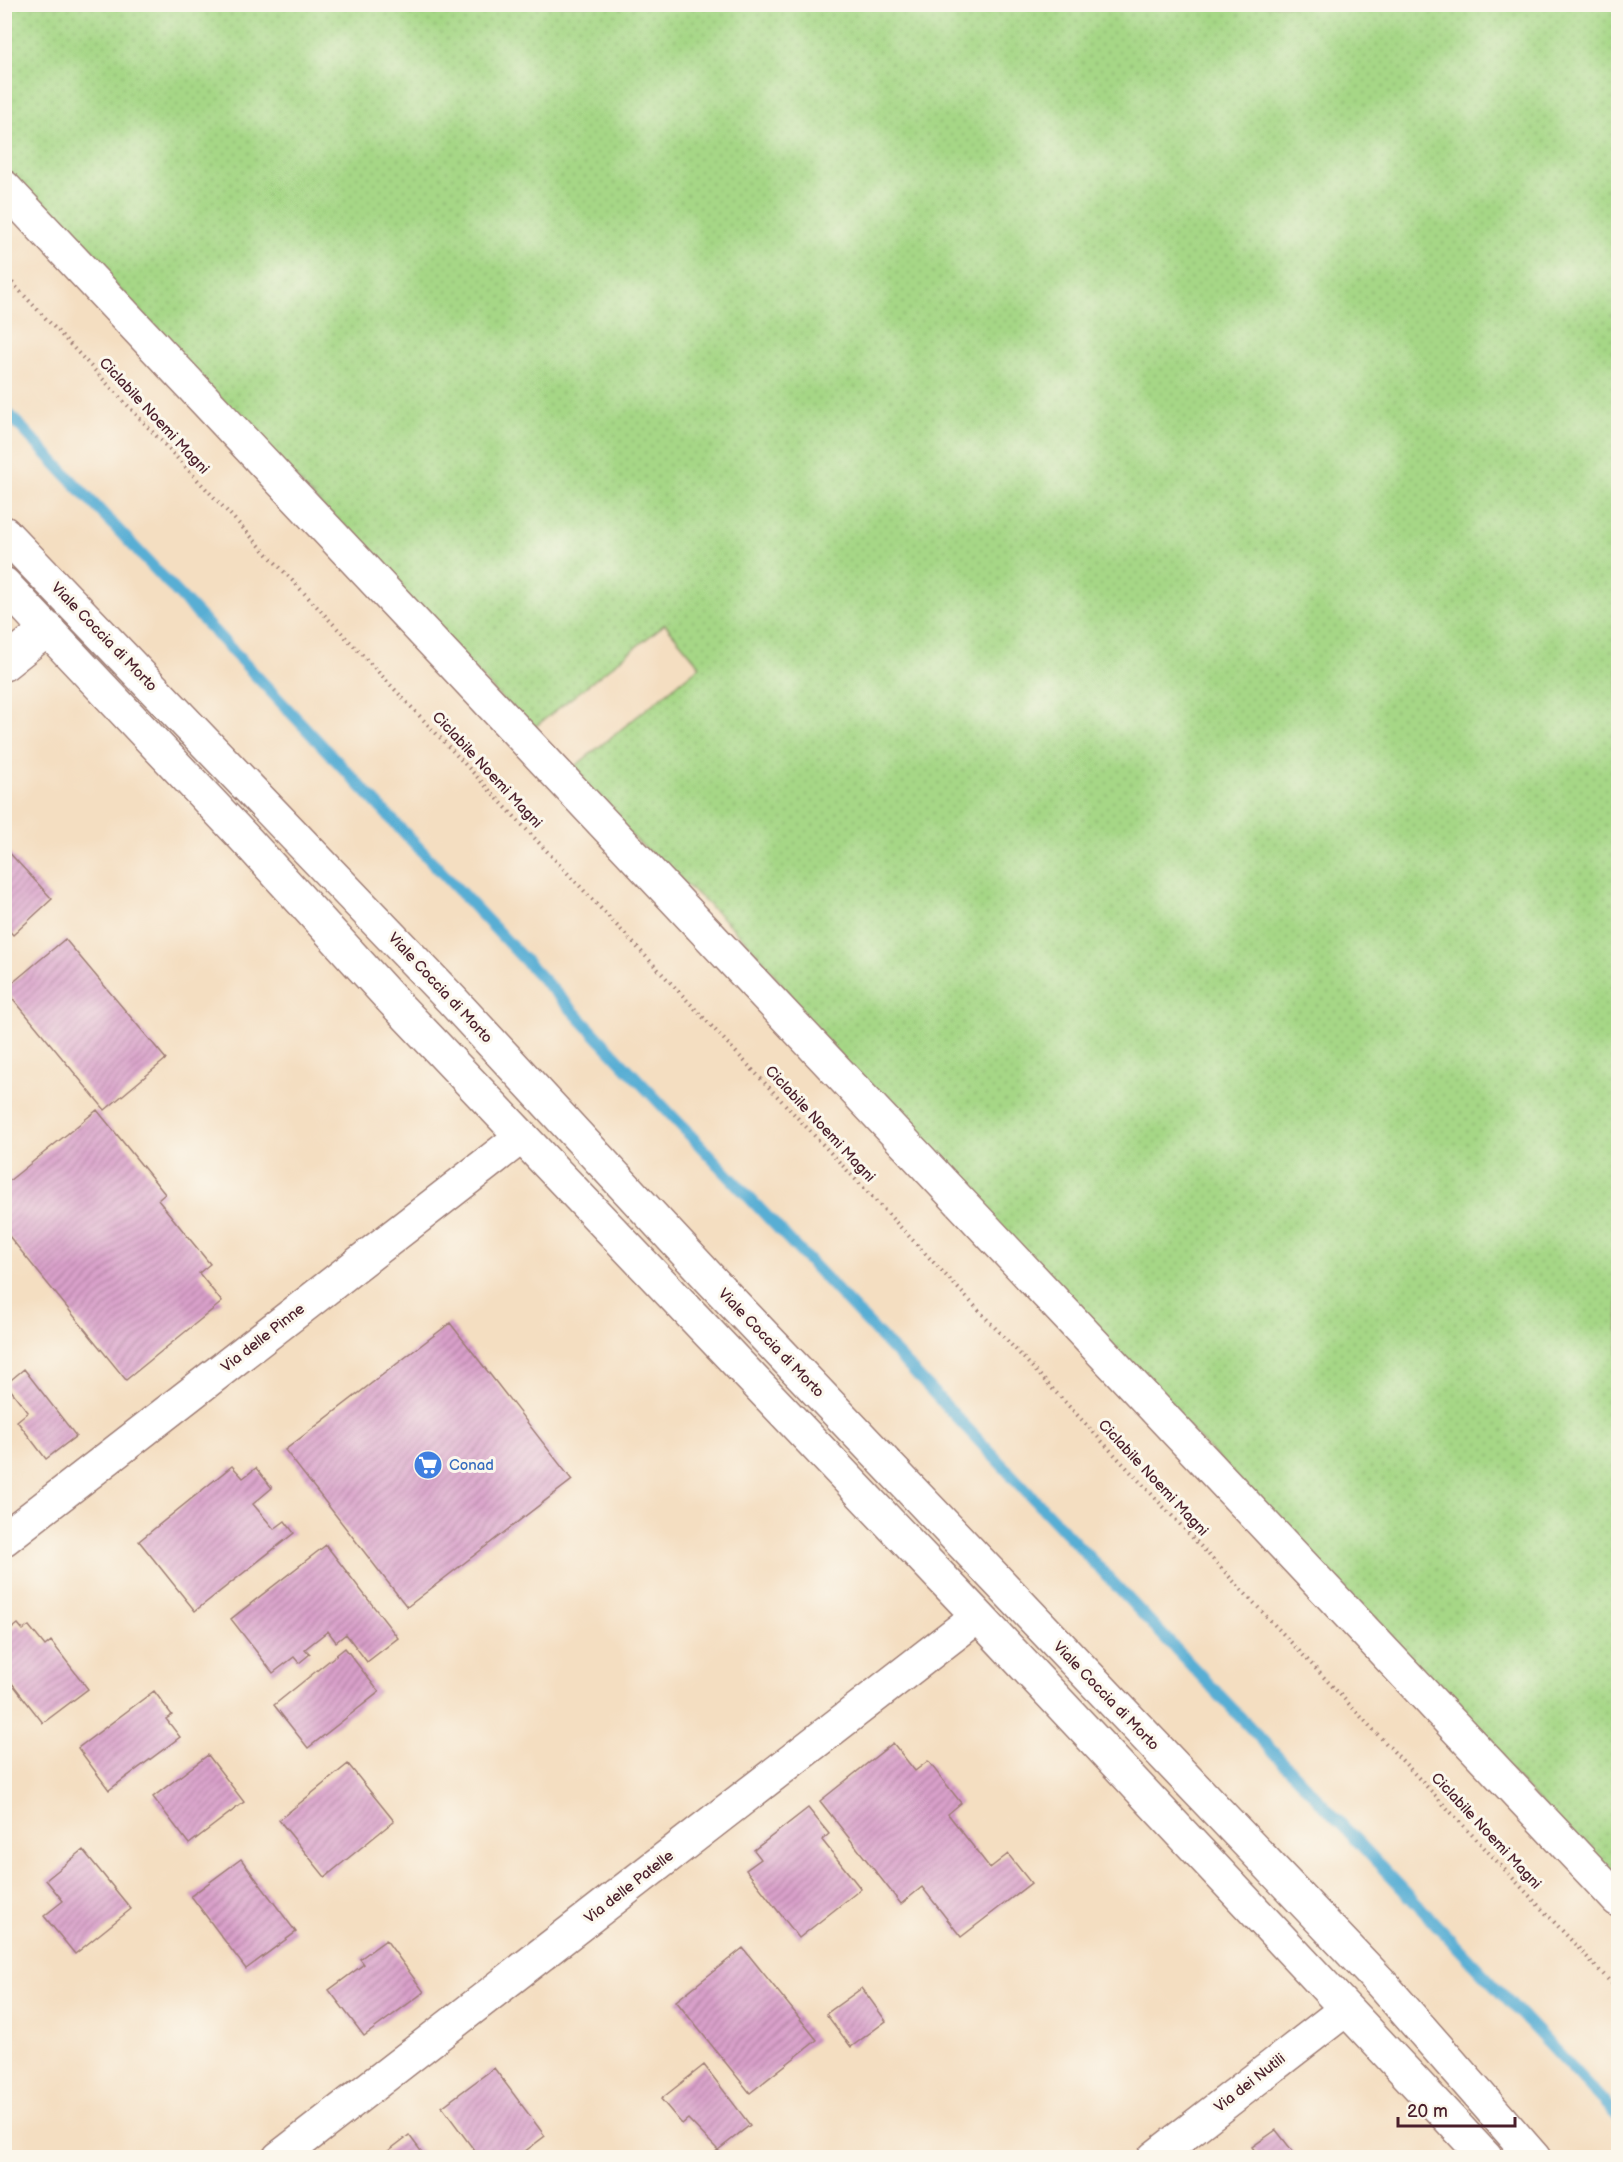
<svg xmlns="http://www.w3.org/2000/svg" width="1623" height="2162" font-family="'Balsamiq Sans',sans-serif">
<defs>
<pattern id="grass-dots" width="8" height="8" patternUnits="userSpaceOnUse" patternTransform="scale(1.5)"><rect width="8" height="8" fill="#a6d786"/><path d="M2 2h.1M6 6h.1" fill="none" stroke="#90b874" stroke-width="1.8" stroke-linecap="round"/></pattern>
<pattern id="building-hatch" width="6" height="6" patternUnits="userSpaceOnUse" patternTransform="scale(1.5)"><rect width="6" height="6" fill="#d9a0ca"/><path d="M-1 1l2-2M0 6l6-6M5 7l2-2" fill="none" stroke="#b282a4"/></pattern>
</defs>
<rect width="100%" height="100%" fill="#fbf7ec"/>
<filter id="ink" filterUnits="userSpaceOnUse"><feTurbulence type="fractalNoise" baseFrequency=".0167" numOctaves="2"/><feDisplacementMap in="SourceGraphic" scale="12" xChannelSelector="R" yChannelSelector="G"/><feConvolveMatrix kernelMatrix="1 2 1 2 8 2 1 2 1" color-interpolation-filters="sRGB"/></filter>
<filter id="wash" filterUnits="userSpaceOnUse"><feTurbulence type="fractalNoise" baseFrequency=".008" numOctaves="4" result="noise"/><feDisplacementMap in="SourceGraphic" scale="24" xChannelSelector="R" yChannelSelector="G"/><feGaussianBlur stdDeviation="1.35" result="paint"/><feColorMatrix in="noise" values="0 0 0 0 0 0 0 0 0 0 0 0 0 0 0 0 0 1.4 0 .05"/><feComposite in="paint" operator="in"/></filter>
<g filter="url(#wash)">
<rect width="100%" height="100%" fill="#f4dec1"/>
<!-- grass -->
<path fill="url(#grass-dots)" stroke="#787b58" stroke-width="1.5" d="M5,5H1618V1886L805,1018C762,947 698,895 636,840C613,819 591,794 569,771L700,666L665,624L531,730L5,168Z"/>
<g fill="none" stroke-linecap="round" stroke-linejoin="round">
<!-- stream -->
<path stroke="#58aed4" stroke-width="12" d="M4,409L1618,2117"/>
</g>
<g id="blocks">
<!-- building -->
<path fill="url(#building-hatch)" d="M4,847L52,899L13,935L4,925Z
M65,939L166,1059L105,1110L5,989Z
M97,1110L165,1194L158,1200L210,1264L199,1273L222,1302L126,1380L4,1230V1185Z
M450,1323L572,1480L407,1607L285,1450Z
M24,1369L76,1436L46,1459L17,1421L28,1412L6,1384Z
M232,1466L243,1478L256,1468L272,1488L253,1504L274,1529L285,1521L294,1533L195,1611L139,1541Z
M326,1545L398,1638L367,1662L346,1634L336,1642L328,1631L305,1649L310,1654L299,1663L294,1657L273,1673L231,1619Z
M18,1624L23,1630L29,1626L45,1646L51,1641L88,1689L43,1723L4,1673V1635Z
M345,1648L379,1692L308,1748L274,1705Z
M154,1691L172,1715L166,1719L180,1737L109,1790L78,1748Z
M893,1743L915,1771L928,1761L961,1803L948,1814L990,1868L1008,1854L1031,1883L961,1937L922,1887L901,1904L820,1801Z
M208,1755L244,1802L189,1844L153,1797Z
M348,1764L394,1821L325,1877L279,1820Z
M808,1808L829,1834L822,1840L861,1889L799,1938L746,1870L761,1859L754,1850Z
M83,1850L131,1909L75,1954L44,1916L63,1901L46,1880Z
M241,1859L296,1932L246,1969L191,1896Z
M386,1940L424,1992L364,2036L329,1990L364,1964L360,1959Z
M743,1948L817,2040L750,2093L676,2001Z
M862,1988L886,2021L851,2047L826,2014Z
M704,2065L750,2125L718,2150L688,2119L682,2124L661,2099Z
M494,2068L545,2136L516,2158H480L442,2107Z
M1276,2130L1298,2158H1260L1252,2147Z
M409,2135L426,2158H379Z
M718,2150L724,2158H708Z"/>
</g>
</g>
<g filter="url(#ink)">
<use href="#blocks" fill-opacity="0" stroke="#9f7e76" stroke-width="1.5"/>
<g fill="none" stroke-linecap="round" stroke-linejoin="round">
<!-- minor casing -->
<g stroke="#9f7e76" stroke-width="36">
<path id="minor" d="M4,187L1618,1900
M4,533L451,999L713,1282L1380,1982L1534,2158
M4,584L249,843L392,1000L978,1616L1486,2158
M4,664L48,629
M4,1539L521,1137
M279,2158L978,1616
M1154,2158L1346,2009"/>
</g>
<!-- path -->
<path stroke="#9f7e76" stroke-width="4" stroke-dasharray="1.5 4.5" stroke-linecap="butt" d="M4,274L1618,1990"/>
<!-- minor -->
<use href="#minor" stroke="#fff" stroke-width="33"/>
</g>
</g>
<!-- icons -->
<defs>
<g id="supermarket-disc" transform="scale(1.5)"><circle r="9.5" fill="#3f7fe0" stroke="#fbf7ec"/><path d="M-6-5.5h2.5l.6 2H6L4.5 2H-2.5L-4.4-4H-6ZM-1.5 3.2a1.3 1.3 0 1 0 .1 0ZM3 3.2a1.3 1.3 0 1 0 .1 0Z" fill="#fff"/></g>
</defs>
<g fill-rule="evenodd">
<use href="#supermarket-disc" x="428" y="1465"/>
</g>
<g text-anchor="middle" dominant-baseline="central" stroke-width="6" stroke-linejoin="round" paint-order="stroke">
<!-- street labels -->
<g font-size="15" fill="#4a1f2b" stroke="#fbf7ec">
<text transform="translate(154 416) rotate(47)">Ciclabile Noemi Magni</text>
<text transform="translate(104 637) rotate(46)">Viale Coccia di Morto</text>
<text transform="translate(487 770) rotate(47)">Ciclabile Noemi Magni</text>
<text transform="translate(440 988) rotate(47)">Viale Coccia di Morto</text>
<text transform="translate(820 1124) rotate(47)">Ciclabile Noemi Magni</text>
<text transform="translate(263 1338) rotate(-38)">Via delle Pinne</text>
<text transform="translate(771 1343) rotate(46)">Viale Coccia di Morto</text>
<text transform="translate(1153 1478) rotate(47)">Ciclabile Noemi Magni</text>
<text transform="translate(1106 1696) rotate(46)">Viale Coccia di Morto</text>
<text transform="translate(1486 1831) rotate(47)">Ciclabile Noemi Magni</text>
<text transform="translate(629 1887) rotate(-38)">Via delle Patelle</text>
<text transform="translate(1250 2083) rotate(-38)">Via dei Nutili</text>
</g>
<!-- shop labels -->
<g font-size="15" fill="#366cbe" stroke="#fbf7ec" text-anchor="start">
<text x="449" y="1465">Conad</text>
</g>
</g>
<!-- margin -->
<rect width="1623" height="2162" fill="none" stroke="#fbf7ec" stroke-width="24"/>
<!-- scale -->
<path d="M1398 2117v9h117v-9" fill="none" stroke="#4a1f2b" stroke-width="3"/>
<text x="1407" y="2117" font-size="18" fill="#4a1f2b" stroke="#fbf7ec" stroke-width="4.5" paint-order="stroke">20 m</text>
</svg>
